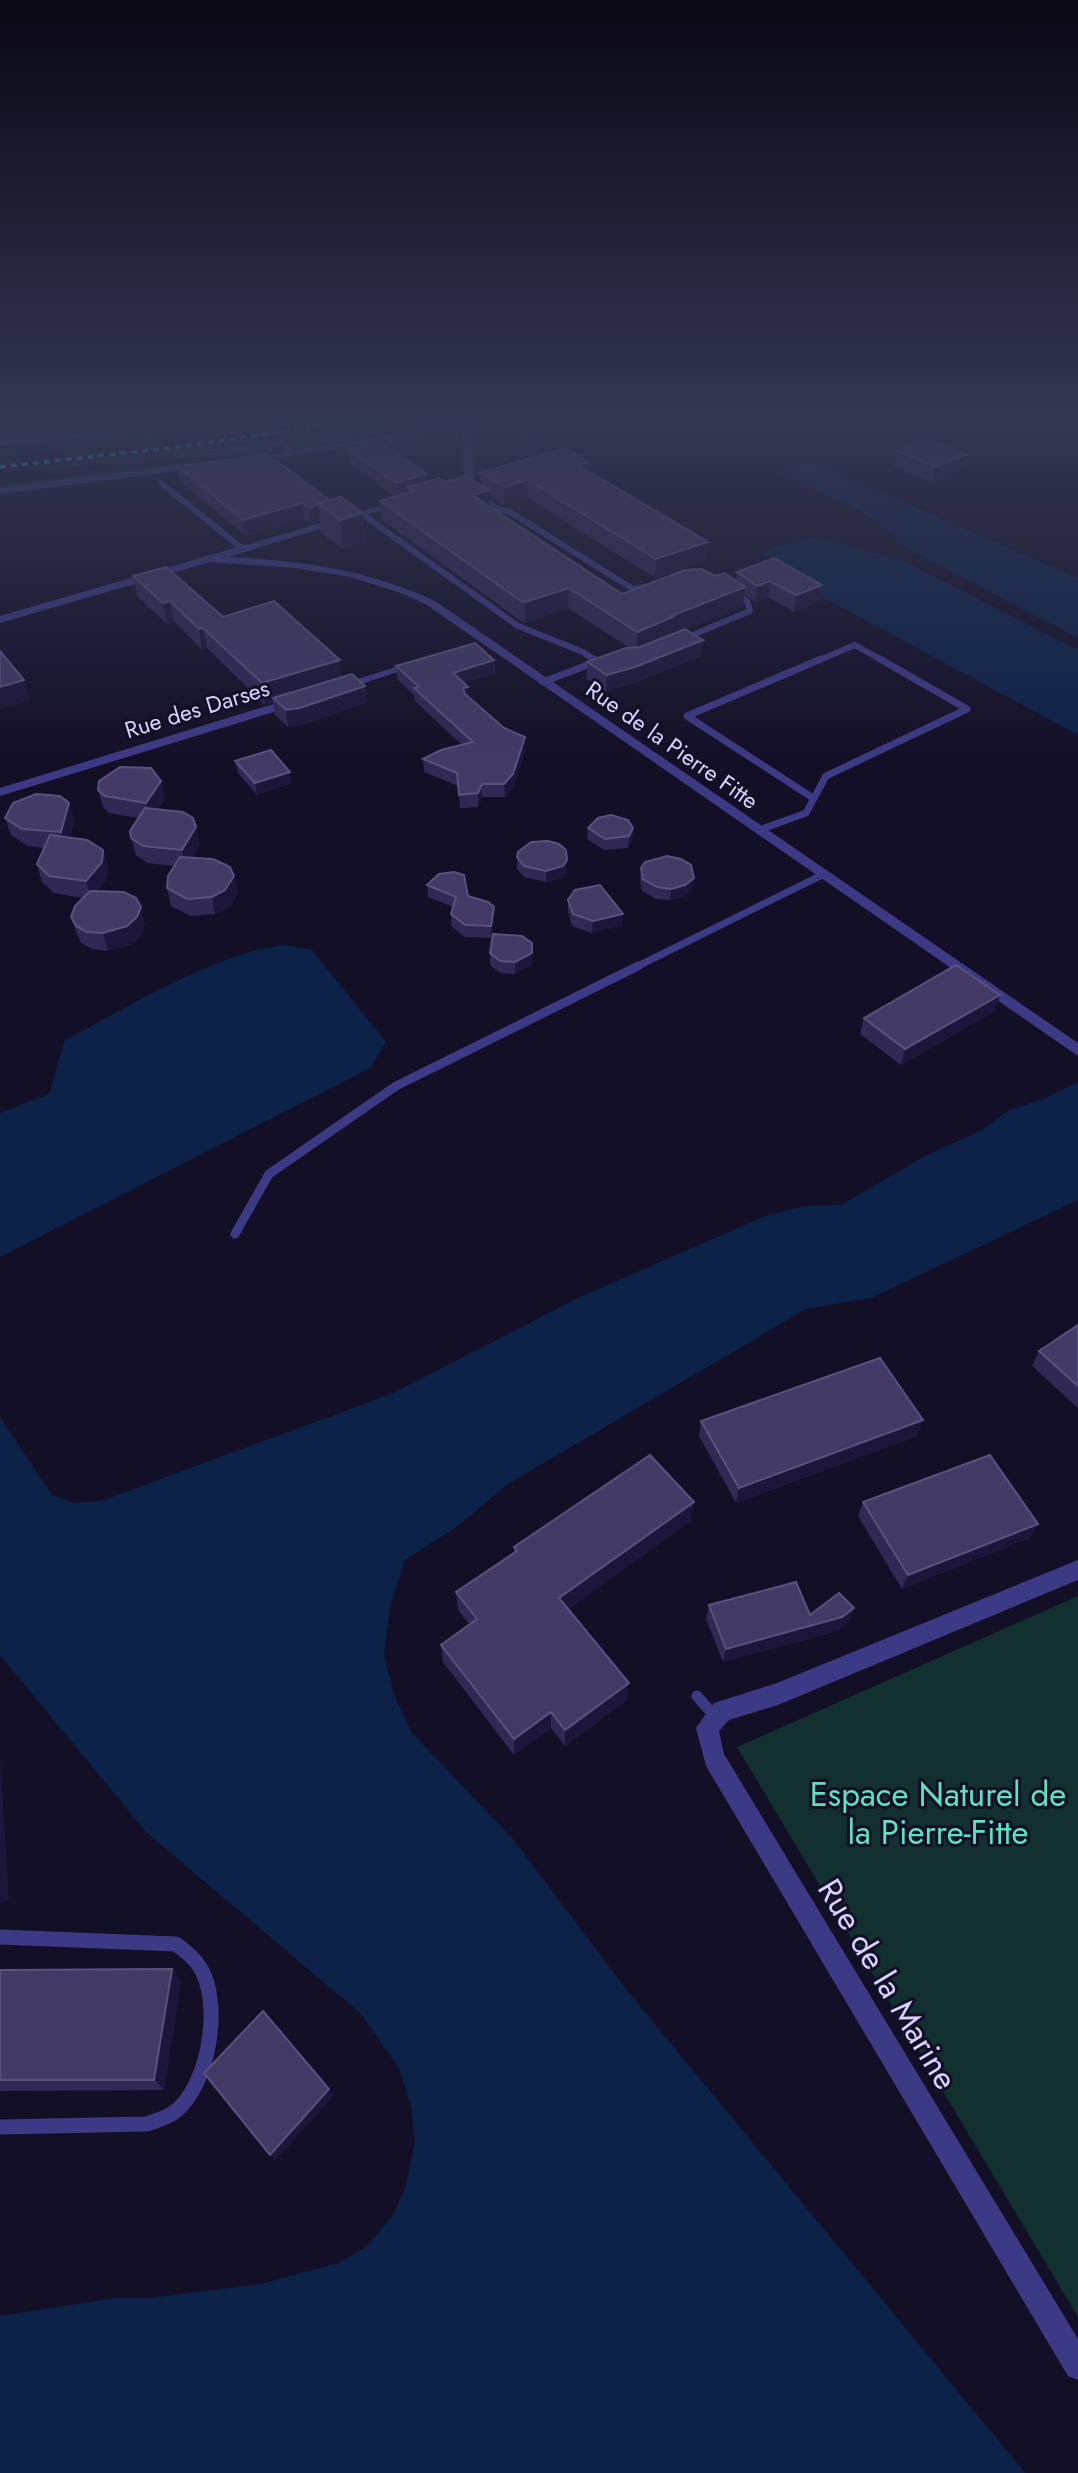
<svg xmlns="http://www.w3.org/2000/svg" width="1078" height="2473" font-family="Jost,sans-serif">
<rect width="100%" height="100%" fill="#130f26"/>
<!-- green -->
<path fill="#12302f" d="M294,418H311L0,457V453Z
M396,418H459L317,444L298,450L289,435Z
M268,437L270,442L240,444L230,451L275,449L276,452L0,472Z
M243,458L0,489V485L130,468Z
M1078,1596V2317L737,1747Z"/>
<!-- water -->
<path fill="#0c2248" d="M809,461L1078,578V638L895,542L898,538L860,510L778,473Z
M815,537L904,561L1078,650V735L789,579L798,575L763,554L771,548Z
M286,945L312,950L386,1042L370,1068L0,1257V1113L49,1094L65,1040C129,1007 216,952 286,945Z
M1078,1082V1200L871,1298L806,1309L508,1484L458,1526L405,1560L390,1606L384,1655L394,1695L412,1733L512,1838L625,1988L1025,2473H0V2316L115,2298H149L261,2284L338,2263L366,2247L393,2216L406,2185L415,2142L411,2107L399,2068L360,2013L147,1833L0,1655V1417L52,1495L75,1503L101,1501L391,1394L578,1298L765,1216L805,1206L841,1205L923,1157L982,1130L1009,1110L1043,1099Z"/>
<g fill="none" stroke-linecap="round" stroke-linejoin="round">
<!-- lane-far4 -->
<path stroke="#3d3a85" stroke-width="6" d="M274,424L282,436V444
M209,452L282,444L291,454
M161,483L243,549
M481,496L495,508L510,512L633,589L645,587
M362,514L518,626L583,652L596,661
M683,639L750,611L747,601L734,593
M817,661L855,645L883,661"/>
<!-- lane-far3 -->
<path stroke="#3d3a85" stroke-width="7" d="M594,659L596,661
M543,682L598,661
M813,798L687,716L821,659
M759,830L806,813L826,776L967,709L880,659
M634,968L822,875"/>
<!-- lane-far2 -->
<path stroke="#3d3a85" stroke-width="9" d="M235,1234L269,1174L396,1086L638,966"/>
<!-- lane-far1 -->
<path stroke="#3d3a85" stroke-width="11" d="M697,1696L716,1718"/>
<!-- lane -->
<path stroke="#3d3a85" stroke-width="15" d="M0,1937L176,1944C188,1953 198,1961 204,1975C220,2013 208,2084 176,2111C167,2118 156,2121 146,2124L0,2127"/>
<!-- street -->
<path fill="#3d3a85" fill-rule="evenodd" d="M484,418H505L471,426L474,478L448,492L444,491V487L464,477L461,427L248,463L243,460Z
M199,463L204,466L202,468L0,494V488Z
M397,501L406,503L228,557C301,560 369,570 435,601L1078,1043V1056L427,605L401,593L350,577L295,568L210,562L0,623V616Z
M415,661L425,663L343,690L333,687Z
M296,697L302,701L300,704L0,796V788Z
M1078,1560V1580L778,1705L729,1720L719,1731L724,1754L1078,2339V2380L1068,2376L706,1766L696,1728L714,1703L777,1683Z"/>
<!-- rail -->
<path stroke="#00e5ff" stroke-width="3.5" stroke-dasharray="6 5" stroke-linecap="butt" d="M0,467L169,448L381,418"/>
</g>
<!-- wall -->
<path fill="#312854" d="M516,418H597L596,430L519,440Z
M927,445L966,455L962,470L932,483L894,467L897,451Z
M348,449L427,474L428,482L481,485L480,473L588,462V471L706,561L655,578L528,498L504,505L489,496L490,507L622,594L715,576L736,581L737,572L822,585L820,601L794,612L768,597L755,602L744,594L743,607L686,629L703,640L701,656L634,683L606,691L587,679V662L630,648L568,608L525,623L521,621L382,520L380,501L395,496L349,464Z
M177,466L329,500L363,513L366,543L343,549L321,533L320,521L310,524L304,519L245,535L179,481Z
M133,576L223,617L342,677L365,686L367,702L302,725L288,727L275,715L273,702L265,705L207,648L202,650L174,621L167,624L138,597Z
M494,660L495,673L463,683L468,687V696L504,728L525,737V751L513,788L505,797H482L478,807L460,808L458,786L424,772L423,759L462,745L415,701L414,695L397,679L396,666Z
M235,761L291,783L257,795L238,773Z
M161,781L165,798L157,810L200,844L192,858L234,876L238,893L229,908L215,914L191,916L171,906L167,888L174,866L147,863L136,855L131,838L138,818L109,813L103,807L98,790Z
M69,803L74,820L70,838L103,850L108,868L107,879L97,891L145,924L142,935L132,944L108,951L92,949L81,943L77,934L71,917L83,898L54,893L42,882L37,864L45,848L28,846L11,835L5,818Z
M588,828H633L632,840L628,848L604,850L587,839Z
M517,857L567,860V872L562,878L546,882L524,877L517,869Z
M641,868L694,878L692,890L684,897L670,900L656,899L642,891L640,880Z
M427,885L468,896L494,919L491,938L465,937L451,926V914L453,907L428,897Z
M568,900L622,925L592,933L572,926L568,911Z
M490,953L532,965L515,974L500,973L490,965Z
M995,1011L901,1065L860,1034L864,1018Z
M1078,1325V1408L1032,1366L1039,1351Z
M701,1421L917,1436L736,1503L699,1436Z
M863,1502L1030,1538L902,1589L858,1516Z
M691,1521L568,1609L627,1700L565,1746L551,1728L514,1755L443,1662L441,1645L469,1624L458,1610L456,1592L514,1553V1547Z
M709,1605L810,1615L854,1608L849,1621L837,1631L723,1662L706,1619Z
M0,1970L181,1981L164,2090L0,2091Z"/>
<!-- shaded-wall -->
<path fill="#1d163a" d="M54,418H100L0,432V426Z
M188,418H198L199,423L123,434L124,439L0,450V444Z
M246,418H255V423L201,430L200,424Z
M575,418H597L596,430L519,440V425Z
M966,455L962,470L932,483L935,467Z
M588,462V480L578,465Z
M427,474L428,489L414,491L408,487L409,495L398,498L396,483Z
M528,480V498L504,505V487Z
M489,490L490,510L472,495Z
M302,503L304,519L245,535L243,520Z
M318,505L320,521L310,524L308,508Z
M363,513L366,543L343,549L340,520Z
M708,542L706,561L655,578L656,559Z
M770,581L768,597L755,602L757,586Z
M822,585L820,601L794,612L796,595Z
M745,587L743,607L672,635L636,652L637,632L671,616Z
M569,588L568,608L525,623V602Z
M170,601L174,621L167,624L163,603Z
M203,628L207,648L202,650L199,629Z
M703,640L701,656L634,683L606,691L607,675Z
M340,660L343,681L273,698V702L265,705L262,683Z
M494,660L495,673L454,686L453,673Z
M24,680L30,700L0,709V687Z
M365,686L367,702L302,725L288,727L286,710Z
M468,687V700L463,688Z
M525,737V751L513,788L505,797L504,784Z
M290,772L291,783L257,795L255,783Z
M161,781L165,798L151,820L146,803Z
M482,784V797L478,807V793Z
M69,803L74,820L66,850L61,832Z
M196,827L200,844L186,868L182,850Z
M633,828L632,840L628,848L629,836Z
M103,850L108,868L107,879L91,899L86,881Z
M567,860V872L562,878L546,882V871Z
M234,876L238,893L229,908L215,914L212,897Z
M694,878L692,890L684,897L670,900L671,889Z
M141,907L145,924L142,935L132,944L108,951L103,933Z
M494,907V919L491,938V926Z
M623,914L622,925L592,933L593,921Z
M532,953V965L515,974V962Z
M1000,995L995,1011L901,1065L905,1049Z
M923,1420L917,1436L736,1503L739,1488Z
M694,1502L691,1521L559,1616V1598Z
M1038,1524L1030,1538L902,1589L908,1575Z
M854,1608L849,1621L837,1631L723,1662L726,1649Z
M629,1683L627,1700L565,1746V1730Z
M551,1712V1728L514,1755V1739Z
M0,1750L9,1900L0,1903Z
M172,1969L181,1981L164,2090L154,2080Z
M329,2089L334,2096L275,2161L270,2155Z"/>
<!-- building -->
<path fill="#433a66" stroke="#5a527e" stroke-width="2" d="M0,418H54L0,426Z
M106,418H188L121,428L123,433L0,444V436Z
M199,418H246L200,424Z
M517,418H575L519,425Z
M378,440L427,474L396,483L348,449Z
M922,442L927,445L934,442L966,455L935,467L897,451Z
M566,448L588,462L578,465L708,542L656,559L528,480L504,487L480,473Z
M266,453L329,500L308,508L302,503L243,520L177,466L252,457Z
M465,476L489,490L472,495L622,594L685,570L702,569L715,576L724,573L745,587L671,616L673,617L637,632L569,588L525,602L521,601L380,501L414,491L408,487L439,478L445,482Z
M341,497L363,513L340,520L318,503Z
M774,558L822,585L796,595L770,581L757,586L737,572Z
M166,567L223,617L274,601L340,660L262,683L203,628L199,629L170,601L163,603L133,576Z
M685,629L703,640L635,667L607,675L587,662L626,648L640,647Z
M475,643L494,660L453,673L468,687L463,688L465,694L504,728L525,737L513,774L504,784H482L478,793L459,795L457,773L423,759L441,750L473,742L414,688L419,687L396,666Z
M0,651L24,680L0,687Z
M352,674L365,686L300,708L286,710L273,698Z
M271,750L290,772L255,783L235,761Z
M120,767L151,768L161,781L146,803L105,796L98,790L99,781Z
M36,794L60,796L69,803L61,832L22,829L5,818L13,803Z
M145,808L183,812L193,818L196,827L182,850L143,846L131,838L130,831Z
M611,815L628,820L633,828L629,836L605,839L588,828L598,818Z
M50,835L87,840L103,850L102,862L86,881L49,876L37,864Z
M548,841L559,844L566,850L567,860L563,866L546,871L524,866L517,857L518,852L531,842Z
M667,856L681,859L691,865L694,878L685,885L671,889L657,887L643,879L641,868L645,862Z
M180,857L213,859L230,867L234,876L225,890L212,897L187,899L167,888L168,876Z
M454,872L464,875L468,896L488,902L494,907L491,926L465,925L451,914L456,897L427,885L439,874Z
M600,885L623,914L593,921L573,914L568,900L575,890Z
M90,891L124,892L136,898L141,907L137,917L127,926L103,933L87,932L76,926L71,917L75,906Z
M493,934L522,936L532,943V953L515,962L500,961L490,953Z
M956,965L1000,995L905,1049L864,1018Z
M1078,1325V1386L1039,1351Z
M880,1358L923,1420L739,1488L701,1421Z
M650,1455L694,1502L559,1598L629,1683L565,1730L551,1712L514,1739L441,1645L477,1619L456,1592L517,1551L514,1547Z
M990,1455L1038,1524L908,1575L863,1502Z
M796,1582L810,1615L839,1593L854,1608L842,1617L726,1649L709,1605Z
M172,1969L154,2080H0V1970Z
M263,2011L329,2089L270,2155L204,2073Z"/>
<!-- sky -->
<linearGradient id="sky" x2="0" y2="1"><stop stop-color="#0a0815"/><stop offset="0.55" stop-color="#333752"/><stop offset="1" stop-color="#333752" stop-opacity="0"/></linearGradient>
<rect width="1078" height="764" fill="url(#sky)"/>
<g text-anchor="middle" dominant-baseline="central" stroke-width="6" stroke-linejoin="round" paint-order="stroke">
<!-- far-street labels -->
<g font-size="23" fill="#d9d4ff" stroke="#130f26">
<text transform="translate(197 709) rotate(-17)">Rue des Darses</text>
<text transform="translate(672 745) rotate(35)">Rue de la Pierre Fitte</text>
</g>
<!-- near-park labels -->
<g font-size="33" fill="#5fe0c0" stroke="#130f26">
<text x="938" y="1794">Espace Naturel de<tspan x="938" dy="38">la Pierre-Fitte</tspan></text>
</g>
<!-- near-street labels -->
<g font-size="33" fill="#d9d4ff" stroke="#130f26">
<text transform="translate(888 1984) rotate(59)">Rue de la Marine</text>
</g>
</g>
</svg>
